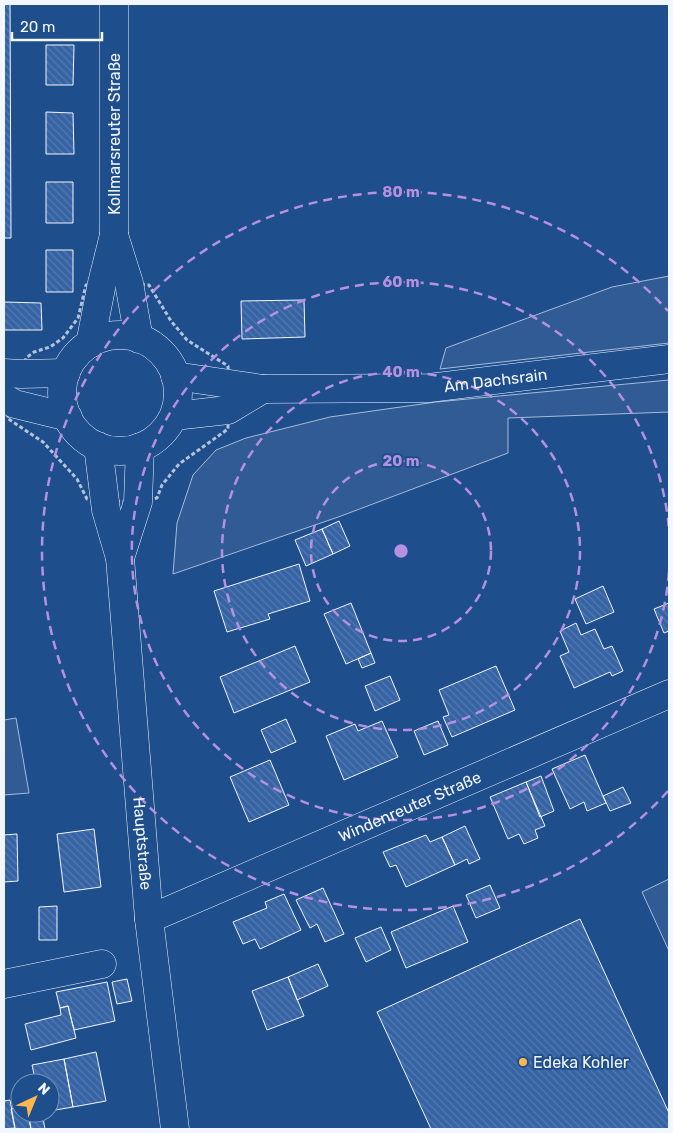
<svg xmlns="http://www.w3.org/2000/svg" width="673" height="1133" font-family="Rubik,sans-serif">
<defs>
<pattern id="building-back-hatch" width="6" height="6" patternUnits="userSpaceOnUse" patternTransform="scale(1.25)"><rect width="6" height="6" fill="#3563a3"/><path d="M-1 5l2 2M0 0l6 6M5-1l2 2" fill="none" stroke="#537ab1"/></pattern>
</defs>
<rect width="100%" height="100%" fill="#1f4e8c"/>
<!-- built -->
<path fill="#305b95" stroke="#a8bbd7" d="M669,276V343L440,369L446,348L612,287Z
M669,380V412L508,418V453L341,516L173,574L177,523L193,475L216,450L246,438L330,417L436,402Z
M16,718L29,793L4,795V720Z
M669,879V951L642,892Z"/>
<!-- building -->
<path fill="url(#building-back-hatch)" stroke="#f2f6ff" d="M4,4H10L11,238H4Z
M46,45H74L73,85H46Z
M46,112L73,113L74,154H46Z
M46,182H73V223H46Z
M46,250H73V292H46Z
M304,300L305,337L242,339L241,301Z
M4,302L41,303L42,330H4Z
M339,521L350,546L333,554L322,529Z
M322,529L333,554L306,566L295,540Z
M299,564L310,601L268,614L270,619L227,632L214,591Z
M603,586L614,612L586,624L575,599Z
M351,603L371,653L346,664L324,614Z
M669,603V631L664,633L654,609Z
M576,623L581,635L595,629L604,649L612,646L623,671L612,676L610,672L574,688L560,656L569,652L560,631Z
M295,646L310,682L234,713L220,677Z
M371,653L375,663L362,668L358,659Z
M496,666L515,710L452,737L443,717L449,715L439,690Z
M390,676L400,700L375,711L365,686Z
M286,719L296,742L271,753L261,730Z
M382,721L398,757L344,780L326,736L355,724L358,731Z
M438,721L448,745L424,755L414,731Z
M585,755L606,803L587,811L584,802L570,809L552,769Z
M270,760L289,805L249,822L230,777Z
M541,776L554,811L540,817L526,782Z
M526,782L545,826L535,830L538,838L524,844L519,834L508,839L490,797Z
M623,787L631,803L610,811L603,796Z
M465,826L480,859L469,864L467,859L455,865L442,837Z
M94,829L101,887L64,892L57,834Z
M17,834L18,881L4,882V835Z
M426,835L430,842L442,837L455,865L406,887L396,865L390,867L383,852Z
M490,885L500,908L476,918L466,895Z
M323,888L344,934L325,942L317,924L310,928L296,900Z
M284,894L301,930L260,949L255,939L243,944L233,922L267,908L265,902Z
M57,906V940H39V907Z
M453,906L468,942L406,968L391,932Z
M580,919L669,1113V1129H431L377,1012Z
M381,927L391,950L366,962L355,938Z
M318,964L328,986L297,1000L288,977Z
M288,977L304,1016L267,1030L252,991Z
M127,979L132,1001L117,1004L112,982Z
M107,982L115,1021L74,1030L68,1006L60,1008L56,992Z
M68,1006L76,1038L31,1050L25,1024L61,1015L60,1008Z
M96,1052L106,1101L73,1107L64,1059Z
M64,1059L73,1107L50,1111V1083H36L32,1065Z
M10,1100L15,1128L4,1129V1101Z
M20,1107V1113H28L31,1129H15L11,1109Z
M28,1113H42L45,1129H31Z"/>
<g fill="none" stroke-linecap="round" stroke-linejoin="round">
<!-- street casing -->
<g stroke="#f2f6ff" stroke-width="29">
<g id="street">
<path d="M4,373L21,374L66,373"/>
<path d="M4,398L15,404L68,417"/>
<path id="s1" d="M149,919L669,694"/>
<path d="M4,984L102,964"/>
</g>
</g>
<!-- secondary casing -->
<g stroke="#f2f6ff" stroke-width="29">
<g id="secondary">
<path d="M114,235L129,283L139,339"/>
<circle cx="120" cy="393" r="58"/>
<path d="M90,344L102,283L114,235V4"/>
<path id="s2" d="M175,376L263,389L429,388L669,359"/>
<path d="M174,416L228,410L263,389"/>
<path id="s3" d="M98,446L106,510L120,558L149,919L175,1129"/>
<path d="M120,558L138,502L140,447"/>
</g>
</g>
<!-- path -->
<path stroke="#b3c4dc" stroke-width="3" stroke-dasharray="4 2.5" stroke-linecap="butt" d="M102,283L149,285L171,321L187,340L228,366V429L179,464L162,485L157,498C134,503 111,502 87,499L77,479L43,442L7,418L15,404L26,358L34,352L50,347L63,338L78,318L86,285Z"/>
<!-- street -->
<use href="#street" stroke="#1f4e8c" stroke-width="28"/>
<!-- secondary -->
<use href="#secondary" stroke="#1f4e8c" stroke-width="28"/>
</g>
<!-- distance rings -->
<g fill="none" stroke="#b691df" stroke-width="2.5" stroke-dasharray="9 6">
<circle cx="401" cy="551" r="90"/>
<circle cx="401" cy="551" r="179"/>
<path d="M669 572A269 269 0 1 1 669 530"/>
<path d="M668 791A359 359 0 1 1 668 311"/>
</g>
<!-- markers -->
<circle fill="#ffb74d" stroke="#1f4e8c" stroke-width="2" cx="523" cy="1062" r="5"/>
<g text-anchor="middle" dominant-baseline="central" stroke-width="4" stroke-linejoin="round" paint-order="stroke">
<!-- street labels -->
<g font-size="16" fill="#f2f6ff" stroke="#1f4e8c">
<text transform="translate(114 134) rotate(-90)">Kollmarsreuter Straße</text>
<text stroke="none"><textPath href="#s2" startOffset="322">Am Dachsrain</textPath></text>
<text stroke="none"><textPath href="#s1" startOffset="284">Windenreuter Straße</textPath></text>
<text stroke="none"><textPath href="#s3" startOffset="401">Hauptstraße</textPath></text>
</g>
<!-- poi labels -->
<g font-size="16" fill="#f2f6ff" stroke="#1f4e8c" text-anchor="start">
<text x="533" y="1062">Edeka Kohler</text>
</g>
</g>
<circle cx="401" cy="551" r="8" fill="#b691df" stroke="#1f4e8c" stroke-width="2.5"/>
<g font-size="15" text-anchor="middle" font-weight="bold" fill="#b691df" stroke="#1f4e8c" stroke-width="4" stroke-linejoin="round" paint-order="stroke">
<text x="401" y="197">80 m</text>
<text x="401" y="287">60 m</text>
<text x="401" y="377">40 m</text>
<text x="401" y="466">20 m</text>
</g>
<!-- border -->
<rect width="673" height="1133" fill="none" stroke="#f2f6ff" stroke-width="10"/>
<!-- north arrow -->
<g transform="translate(35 1098) rotate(44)"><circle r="24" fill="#1f4e8c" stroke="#7391ba"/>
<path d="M0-4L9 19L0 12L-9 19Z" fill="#ffb74d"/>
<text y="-8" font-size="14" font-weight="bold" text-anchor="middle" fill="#f2f6ff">N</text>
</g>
<!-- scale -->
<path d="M12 32v8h90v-8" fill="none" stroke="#f2f6ff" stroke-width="2.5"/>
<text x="20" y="32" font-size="15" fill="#f2f6ff" stroke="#1f4e8c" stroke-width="4" paint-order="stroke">20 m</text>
</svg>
